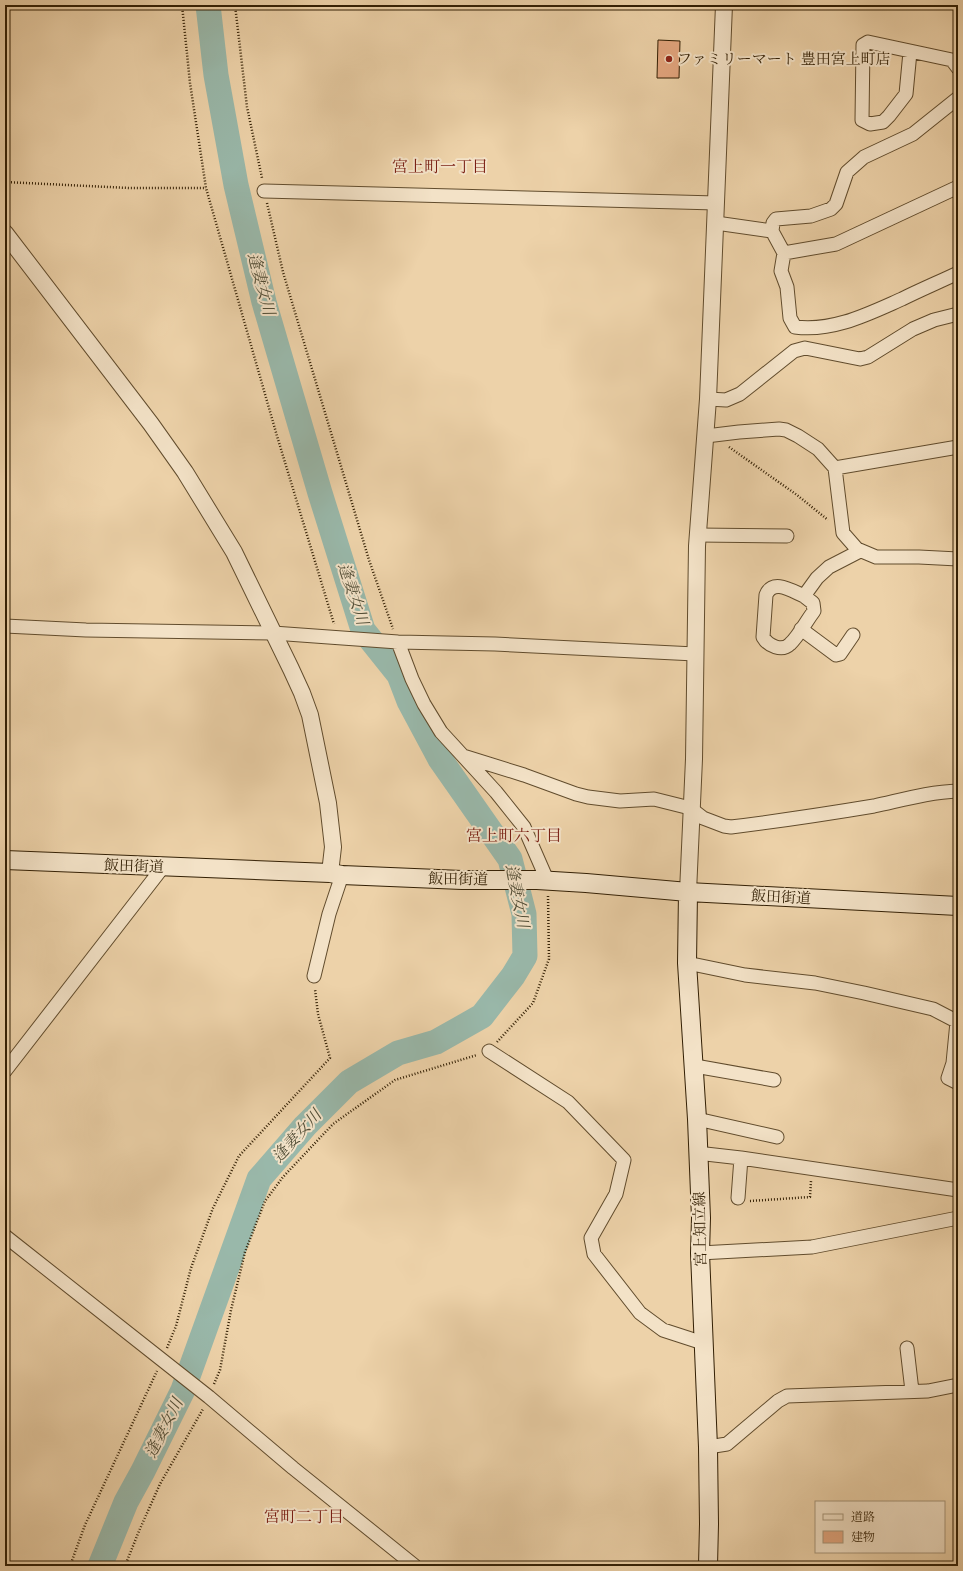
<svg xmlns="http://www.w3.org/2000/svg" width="963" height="1571" font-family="Cardo,'Noto Serif JP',serif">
<rect width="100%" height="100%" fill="#edd2a9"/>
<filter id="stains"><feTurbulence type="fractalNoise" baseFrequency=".005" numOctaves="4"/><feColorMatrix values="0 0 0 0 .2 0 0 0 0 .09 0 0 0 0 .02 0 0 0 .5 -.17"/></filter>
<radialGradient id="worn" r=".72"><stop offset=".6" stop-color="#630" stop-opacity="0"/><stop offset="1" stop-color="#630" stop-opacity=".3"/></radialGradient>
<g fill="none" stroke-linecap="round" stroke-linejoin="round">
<!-- river -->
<path stroke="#99b8aa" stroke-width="25" d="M100,1566L126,1502L143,1471L183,1390L259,1179L305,1126L349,1082L398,1053L436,1042L482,1016L513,976L525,956L524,914L510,859L440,759L409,701L399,675L363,630L320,493L264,302L236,185L216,75L208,5"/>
</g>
<!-- building -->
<path fill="#e3a67f" stroke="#321f04" d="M658,40L680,41L679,78H657Z"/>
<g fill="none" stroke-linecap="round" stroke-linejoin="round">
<!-- minor casing -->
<g stroke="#614c2d" stroke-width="15">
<path id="minor" d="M910,52L906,94L889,116L883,122L870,124L862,120L863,45L868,42L952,60L958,68
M264,191L716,203
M716,223L772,231L784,253L781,271L787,287L790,318L795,327C833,332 868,314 902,299C920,290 939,282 958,273
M772,231L773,223L776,219L811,216L831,209L836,204L847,172L864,157L913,134L958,98
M784,253L836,244L958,187
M708,399L726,400L740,394L794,351L805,348L860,359L868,357L913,329L934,320L958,314
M706,436L739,432L779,429L786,430L798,436L818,449L835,468L843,533L857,549L876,557H919L958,559
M835,468L958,447
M698,535L787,536
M804,596L813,603L814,611C807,620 798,637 790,644C782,652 768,646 763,637L766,595C773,578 792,591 804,596L817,578L829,567L860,551
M5,626L86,630L273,633L398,642L495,644L695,654
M801,629L836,655L840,654L853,635
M398,642L412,679L424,704L441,732L496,792L524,827L548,882
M463,756L524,775L576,794L588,797L620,801L654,799L690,808L703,818L724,826L731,827C779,821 826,814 874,806C902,800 929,792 958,791
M687,963L745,975L815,983L864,993L933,1009L958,1022
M314,976L329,914L342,875
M957,1022L953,1063L948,1078L958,1083
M489,1051L568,1102L624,1160L616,1194L591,1238L594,1254L640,1313L663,1330L703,1343
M695,1066L774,1080
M5,1071L163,867
M697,1119L777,1137
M697,1153L741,1158L958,1190
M738,1198L741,1158
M5,1236L209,1397L293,1468L415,1566
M700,1253L812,1247L958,1218
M907,1348L912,1391
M708,1447L727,1444L778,1401L787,1396L928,1391L958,1385"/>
</g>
<!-- tertiary casing -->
<g stroke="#614c2d" stroke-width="18">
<path id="tertiary" d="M5,233L151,424L185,472L234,552L291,669L302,693L310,715L328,803L333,847L330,873
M688,892L694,759L697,546L708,399L724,5"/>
</g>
<!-- secondary casing -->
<g stroke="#321f04" stroke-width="20">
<path id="secondary" d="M5,860L330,873L342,875L462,880H537L586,883L688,892L958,906
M688,892L687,963L697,1119L701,1218L700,1253L708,1447L709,1524L708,1566"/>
</g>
<!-- path -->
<path stroke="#321f04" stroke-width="2.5" stroke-dasharray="1 2" stroke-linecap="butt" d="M182,5L190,83L206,188L277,436L334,624
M235,5L247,107L262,178
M5,182L129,188H206
M267,203L283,272L369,560L393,629
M729,447L797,495L828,520
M497,1042L533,1003L549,959L548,896
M750,1201L810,1197L811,1181
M167,1348L176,1326L191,1268L213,1208L239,1156L330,1058L318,1014L315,989
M214,1384L220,1370L231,1310L245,1252L265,1201L283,1177L333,1124L395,1080L477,1055
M70,1566L85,1525L157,1371
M125,1566L139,1531L160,1484L203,1409"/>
<!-- minor -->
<use href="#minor" stroke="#f3e2c7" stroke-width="13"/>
<!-- tertiary -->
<use href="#tertiary" stroke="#f3e2c7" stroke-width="16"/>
<!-- secondary -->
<use href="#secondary" stroke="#f3e2c7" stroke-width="18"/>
</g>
<!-- markers -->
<circle fill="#8f2418" stroke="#f3e2c7" stroke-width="1.5" cx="669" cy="59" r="4"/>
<g text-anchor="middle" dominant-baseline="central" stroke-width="4" stroke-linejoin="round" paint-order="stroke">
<!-- poi labels -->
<g font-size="15" fill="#321f04" stroke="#f3e2c7" text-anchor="start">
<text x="677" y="59">ファミリーマート 豊田宮上町店</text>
</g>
<!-- street labels -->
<g font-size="15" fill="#321f04" stroke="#f3e2c7">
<text transform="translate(134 866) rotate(2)">飯田街道</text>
<text transform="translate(458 879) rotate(1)">飯田街道</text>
<text transform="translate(781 897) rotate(3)">飯田街道</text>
<text transform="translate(700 1229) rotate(-91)">宮上知立線</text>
</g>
<!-- neighbourhood labels -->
<g font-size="16" fill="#7a1f14" stroke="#f3e2c7">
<text x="440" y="167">宮上町一丁目</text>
<text x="514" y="836">宮上町六丁目</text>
<text x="304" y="1517">宮町二丁目</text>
</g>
<!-- water labels -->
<g font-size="16" font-style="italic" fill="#514d36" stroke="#f3e2c7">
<text transform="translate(261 284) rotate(75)">逢妻女川</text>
<text transform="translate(353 594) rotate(72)">逢妻女川</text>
<text transform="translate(517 896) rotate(79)">逢妻女川</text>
<text transform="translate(297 1136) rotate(-48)">逢妻女川</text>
<text transform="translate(164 1428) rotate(-63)">逢妻女川</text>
</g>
</g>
<!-- margin -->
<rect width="963" height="1571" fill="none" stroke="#edd2a9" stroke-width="20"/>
<rect x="6" y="6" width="951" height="1559" fill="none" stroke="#321f04" stroke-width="2"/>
<rect x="10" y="10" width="943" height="1551" fill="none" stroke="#321f04"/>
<!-- legend -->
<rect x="815" y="1501" width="130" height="52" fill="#f3e2c7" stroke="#a69479"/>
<rect x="823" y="1514" width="20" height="6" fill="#f3e2c7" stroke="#a69479"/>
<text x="851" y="1521" font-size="12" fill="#321f04">道路</text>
<rect x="823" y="1531" width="20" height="12" fill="#e3a67f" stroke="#a69479"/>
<text x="851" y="1541" font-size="12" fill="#321f04">建物</text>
<rect width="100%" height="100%" filter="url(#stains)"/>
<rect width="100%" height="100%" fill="url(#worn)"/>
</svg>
